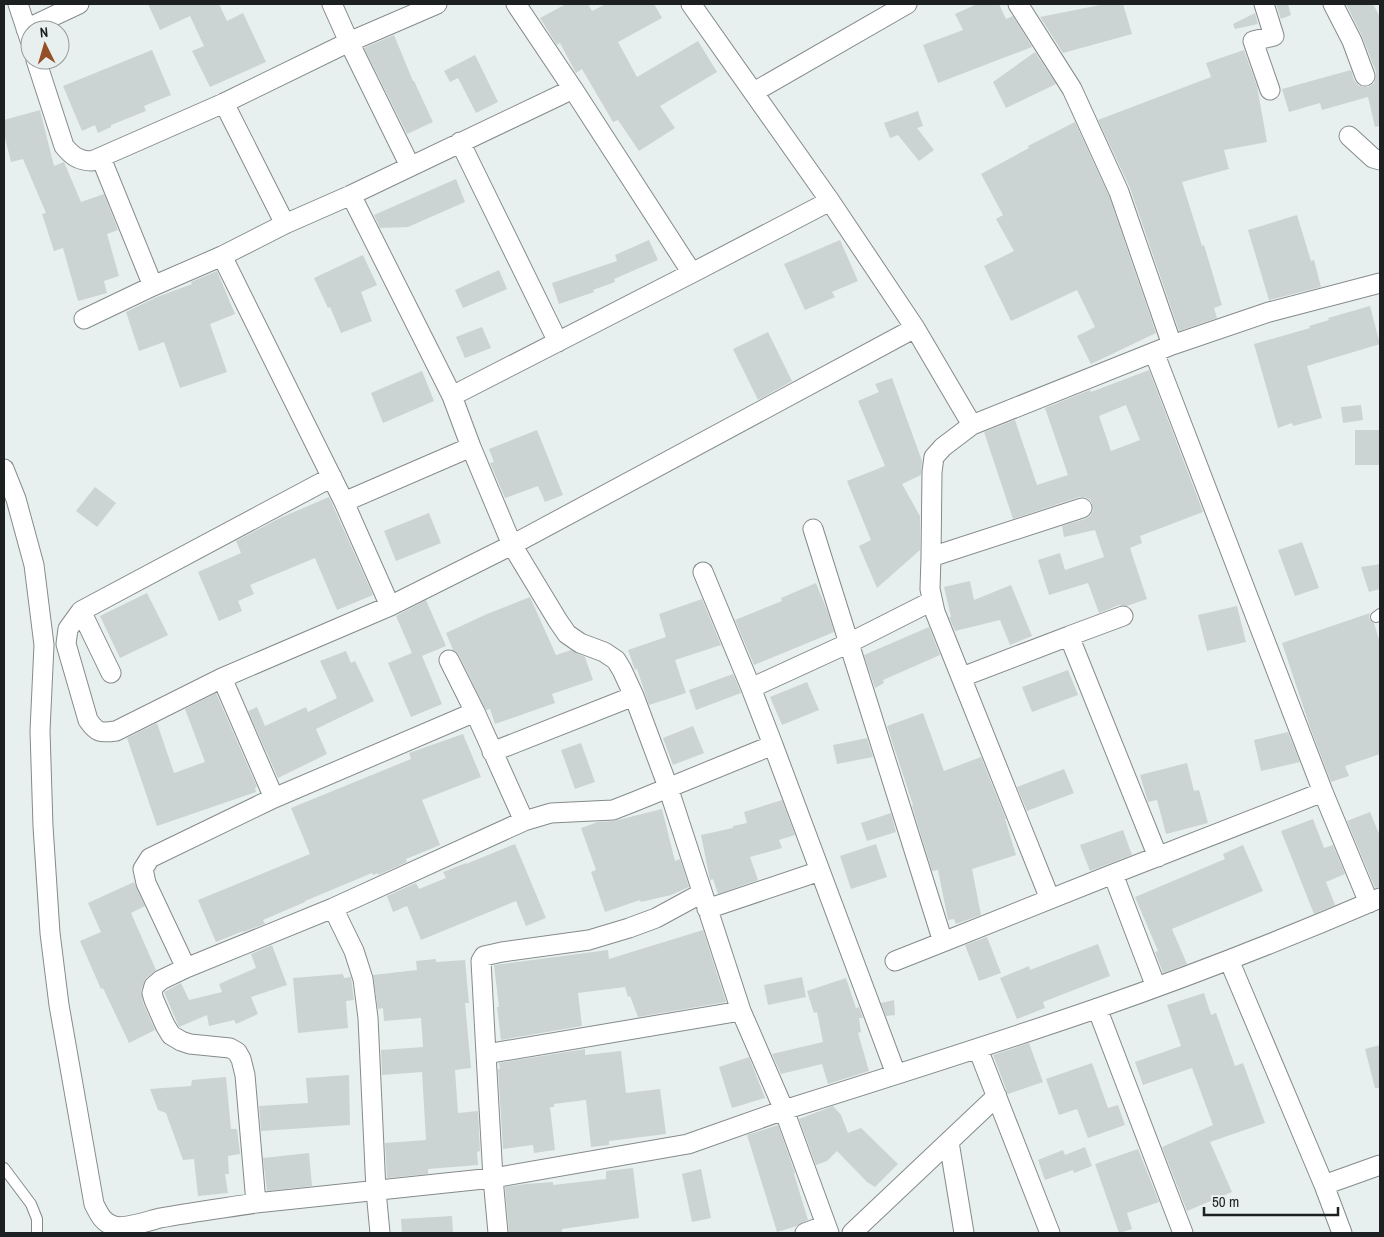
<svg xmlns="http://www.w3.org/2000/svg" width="1384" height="1237" font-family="'Archivo Narrow',sans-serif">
<rect width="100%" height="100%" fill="#e8efef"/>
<!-- building -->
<path fill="#ccd3d3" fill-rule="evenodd" d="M148,4H219L227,21L243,13L266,62L210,87L192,51L204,46L190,16L160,30Z
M566,4H588L592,11L606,4H654L662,18L618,42L637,77L698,41L717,72L660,106L675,128L639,151L618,120L613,122L582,69L576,73L560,43L557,45L540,18Z
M977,4H999L1006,19L1013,16L1032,47L938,83L923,45L963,30L955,14Z
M1105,4H1123L1132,34L1063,53L1040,17Z
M1276,4H1288L1291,15L1281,19Z
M1346,4H1373L1380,17V126L1375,127L1368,97L1322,110L1320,103L1289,112L1282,89L1351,70L1354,80L1358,85L1363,87H1368L1374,83L1376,77V72L1362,36Z
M1255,13L1258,24L1235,29L1233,24Z
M394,35L413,81H414L433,122L407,134L364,48Z
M152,50L171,95L144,106L146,111L111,125V127L98,133L95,125L82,131L63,86Z
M1244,50L1257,86L1267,142L1224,150L1229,169L1182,182L1202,246L1204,245L1222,305L1214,308L1217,318L1179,331L1130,188L1098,120L1211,77L1206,63Z
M1035,52L1056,84L1006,108L993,82Z
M475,55L498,102L476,113L458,78L450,82L444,71Z
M40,110L54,166L64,162L81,202L104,194L118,230L107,234L119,276L104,281L107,293L78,301L63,248L54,251L42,214L46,213L23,159L11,162L4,134V120Z
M918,111L923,126L917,128L934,150L919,161L898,135L890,138L884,123Z
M1075,122L1109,196L1156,333L1091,364L1077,336L1095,327L1077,290L1011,321L984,266L1014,251L996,219L1003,215L981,174L1029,148L1028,146Z
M456,179L465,202L408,227L380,228L374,215Z
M1297,215L1311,261L1314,260L1321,287L1269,300L1248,230Z
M649,240L658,260L614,279L615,282L593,290L594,292L559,304L552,283L617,261L615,255Z
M840,240L858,281L832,292L835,297L805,310L784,264Z
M363,255L377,285L361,292L372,321L341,333L330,307L328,308L314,278Z
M499,270L507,289L463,308L455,290Z
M217,271L235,314L210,324L227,372L180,388L164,342L139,351L126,312L157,297L192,284L191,282Z
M1370,306L1380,344L1307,366L1322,418L1293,426L1292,423L1278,428L1254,344L1310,328L1309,326L1329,320L1328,318Z
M482,327L491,348L465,358L456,337Z
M768,332L792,381L758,400L733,349Z
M1149,370L1203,512L1140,536L1142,543L1130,548L1147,599L1127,606L1119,605L1099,613L1088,583L1049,595L1038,560L1060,553L1065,570L1104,557L1095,530L1064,537L1062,526L1085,519L1090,516L1093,511L1092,504L1090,500L1085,497H1079L1013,519L984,432L1015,420L1037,485L1068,475L1045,408L1090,390L1091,392ZM1126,405L1140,440L1111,451L1099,416Z
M422,371L434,401L383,423L371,393Z
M892,378L922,461L921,475L902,484L920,516V550L877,588L859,546L871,540L847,481L885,466L858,401L879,392L875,384Z
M1361,405L1363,420L1343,423L1341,407Z
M537,430L563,495L545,502L538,486L505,498L490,463L494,462L489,449Z
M1355,430H1380V465H1355Z
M95,487L116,503L97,527L76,511Z
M329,497L373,595L337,610L315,558L250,585L254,594L238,601L242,611L219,621L198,572L241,553L236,541L280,518Z
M429,513L441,543L396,561L384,531Z
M1302,542L1319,588L1295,596L1278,550Z
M1380,564V589L1369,592L1361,567Z
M970,581L974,600L1011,585L1032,636L1010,645L1000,620L955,631L949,617H951L944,587Z
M816,583L827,610L834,632L754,665L735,620L782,601L781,598Z
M147,593L168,635L120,658L100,616Z
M530,597L556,655L571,650L585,657L593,680L552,694L555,703L495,724L490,709L486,710L459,655L453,650L446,633L487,614Z
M702,599L721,645L675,660L686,693L649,705L637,669L635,670L628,650L666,637L659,614Z
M426,600L446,646L422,656L442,704L411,717L388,663L412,653L396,616Z
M1237,606L1246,642L1207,651L1198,615Z
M1370,613L1369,618L1374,623L1380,643V754L1345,766L1349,776L1331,782L1310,727L1282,643Z
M929,627L940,655L883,680L884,683L875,688L864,655Z
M346,651L351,663L355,661L374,701L316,729L327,754L278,778L248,711L257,707L265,726L306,707L308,712L337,698L320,661Z
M1068,670L1078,695L1032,712L1022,687Z
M733,674L741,693L696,710L689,690Z
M807,682L819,710L782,725L770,697Z
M216,693L257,787L255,788L256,792L157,826L127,738L157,723L174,773L205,762L185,709Z
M923,713L944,771L981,757L1006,819H1005L1016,855L972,869L981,915L956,924L954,919L948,920L938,870L932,871L912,806L913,805L887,726Z
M693,726L704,753L673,765L663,738Z
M1288,732L1300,762L1261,771L1254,740Z
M463,734L481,777L422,800L440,845L406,859L407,862L378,875V873L373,875L372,873L305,901V902L263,920L265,924L243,932V931L216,942L198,900L310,854L291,808L411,759L409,753Z
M867,738L873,757L837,764L833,745Z
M581,743L595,782L575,789L561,750Z
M1187,763L1194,791L1199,790L1208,823L1166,834L1157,800L1148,802L1140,775Z
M1064,769L1074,793L1027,811L1017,787Z
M782,800L795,835L779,840L782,848L750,857L758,880L718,894L713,879L710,880L701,835L733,828V826L747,823L744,812Z
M662,809L675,861L680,859L689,887L671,895L641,902L640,900L605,912L591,872L596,870L581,828L598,822L614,821Z
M1370,812L1380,836V887L1375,888L1347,821Z
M891,813L896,832L867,841L861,823Z
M1313,819L1324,848L1333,845L1345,874L1326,882L1335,905L1314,914L1281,831Z
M1123,830L1132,855L1090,871L1080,845Z
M515,844L546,918L526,926L516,901L421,940L407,906L393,912L387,896L416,883L419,889L446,878L443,872L466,863V864Z
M876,844L887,877L851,889L840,856Z
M1243,845L1263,891L1172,929L1187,964L1163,973L1155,952L1158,951L1135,897L1225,859L1223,854Z
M134,882L145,906L131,913L156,970L146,978L141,990L143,1003L155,1030L129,1043L103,988L101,989L80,941L101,932L88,903Z
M703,930L726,1002L638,1017L630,996L628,997L625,987L578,993L582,1026L501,1040L497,1007H499L494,965L608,950L609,959Z
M987,937L1001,973L979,981L965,945Z
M1098,944L1110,976L1043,1002L1045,1008L1017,1019L1000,978L1029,966L1030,970Z
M272,945L287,985L251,997L258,1014L236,1024L234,1020L209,1026L207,1015L179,1027L164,992L181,983L189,1000L222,992L219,984L256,968L251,954Z
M436,959V962L465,960L469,1003H465L471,1068L455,1070L458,1113L478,1111L480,1151L477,1152L478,1165L428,1169V1174L387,1178L385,1143L426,1140L422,1072L382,1075L381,1050L423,1047L421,1018L384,1021L383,1008L378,1009L373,975L417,970L416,961Z
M343,974L344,978L351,977L354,1000L346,1001L348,1028L298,1033L293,978Z
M802,977L806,997L768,1005L764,985Z
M846,978L856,1008L859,1007L863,1018H859L861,1032L858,1033L869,1071L828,1084L822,1064L781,1074L772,1054L823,1042L817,1012L814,1013L807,991Z
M1204,993L1211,1015L1216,1013L1235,1066L1243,1063L1265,1123L1210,1142L1232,1192L1187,1211L1162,1147L1213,1125L1192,1068L1143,1085L1135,1062L1181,1046L1167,1005Z
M894,1000L895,1015L886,1016L881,1003Z
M1029,1043L1043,1082L1008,1094L993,1055Z
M1380,1045V1088H1375L1365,1049Z
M585,1049V1055L621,1051L626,1093L660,1089L666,1134L609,1141V1145L591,1147L586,1100L554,1104V1107H550L555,1150L534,1153L533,1145L503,1149L498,1069H500L499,1063Z
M749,1057L765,1098L732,1108L719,1067Z
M1092,1063L1108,1108L1118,1105L1125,1125L1088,1138L1077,1109L1059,1115L1046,1079Z
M349,1075L350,1125L261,1131L259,1106L308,1103L306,1078Z
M226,1077L231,1129H237L240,1154L228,1156L229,1174H225L228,1193L198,1196L194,1159L183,1160L166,1113L158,1110L150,1089L191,1086L192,1080Z
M833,1106L841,1115L848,1133L861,1128L898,1164L875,1187L867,1182L837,1151L827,1161L816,1165L799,1119Z
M778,1125L795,1173L794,1174L808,1220L797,1226L777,1232L747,1135Z
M1085,1147L1092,1166L1074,1173L1073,1170L1045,1180L1038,1160L1063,1150L1065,1155Z
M1138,1149L1159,1202L1127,1213L1132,1229L1119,1233L1095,1164Z
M309,1153L312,1186L267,1191L263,1158Z
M633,1168L639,1218L562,1229V1233H509L505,1187L526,1184L553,1182V1185L606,1179V1171Z
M701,1169L711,1218L692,1222L682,1174Z
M452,1216L453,1233H402L401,1219Z"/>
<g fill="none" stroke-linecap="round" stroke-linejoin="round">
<!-- lane casing -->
<g stroke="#858b8b" stroke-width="12">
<path id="lane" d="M1376,617L1380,614
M4,1168L31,1204L37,1219V1233"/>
</g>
<!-- street casing -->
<g stroke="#858b8b" stroke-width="21">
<path id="street" d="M18,4L30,40
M332,4L349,42L410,166
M691,4L830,201
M1264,4L1274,36L1253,41L1270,90
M1333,4L1352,41L1365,76
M26,29L79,4
M36,60L64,146C72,156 79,161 92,161L224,103L349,42L437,4
M573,89L692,273L830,201L915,328
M754,92L907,4
M224,103L285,224
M1349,136L1373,158L1380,160
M460,142L558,342
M101,158L153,286L222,256L285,224L351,195L573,89L516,4
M351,195L452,396L692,273
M222,256L344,502L471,447L452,396
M84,319L153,286
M1172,345L1269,312L1380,283
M1154,352L1323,792L1369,903
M972,425L1172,345L1119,192L1072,89L1018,4
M471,447L512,545L558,621L567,634L580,643L604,652L616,660L622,670L634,696
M4,469L16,499L34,565L44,645L40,731L43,826L50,933L59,1005L94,1204C99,1214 103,1223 114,1226C125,1229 148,1221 160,1218C192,1212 224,1208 256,1203
M344,502L390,606
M813,529L943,942L1113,874L1156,987
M931,557L930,589L935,612L1050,899
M703,572L751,688L773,745
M81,611L68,629L66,644L88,720C97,733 100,733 116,731L222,678
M1069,636L1123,616
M449,660L475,712
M111,673L81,611L332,477
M962,677L1069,636L1158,857
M751,688L849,643L932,601
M492,752L634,696L668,787L741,1011
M274,798L222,678L390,606L512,545L915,328L972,425L943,447L934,457L932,472L931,557L1082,508
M1113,874L1323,792
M333,908L524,821L551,813L613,810L636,801L773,745L896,1074
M707,909L820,871
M1229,960L1324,1185L1342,1233
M895,961L943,942
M186,968L146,883L143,869L150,858L274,798L475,712L524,821
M1097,1008L1183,1233
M978,1049L1050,1233
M486,1054L481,961L484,956L502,952L589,940L629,928L656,918L702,893
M949,1142L964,1233
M1324,1185L1380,1165
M380,1233L376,1191L368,1018L363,979L354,951L333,908L186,968L161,980L154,986L152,993L154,1000L165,1025L171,1035L181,1041L190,1044L230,1048L237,1052L241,1059L245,1075L256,1203L493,1178L688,1144L784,1110L829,1233
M498,1233L493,1178L486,1054L741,1011L784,1110C889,1077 994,1044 1098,1008C1193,975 1287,938 1380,898
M805,1233L826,1225
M852,1233L997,1096"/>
</g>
<!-- lane -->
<use href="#lane" stroke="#fff" stroke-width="10"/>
<!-- street -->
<use href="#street" stroke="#fff" stroke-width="19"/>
</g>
<!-- border -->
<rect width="1384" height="1237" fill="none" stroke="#1d2020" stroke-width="10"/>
<!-- north arrow -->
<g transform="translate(45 45) rotate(355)"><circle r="24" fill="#e8efef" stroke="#979c9c"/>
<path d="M0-4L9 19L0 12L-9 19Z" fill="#954f26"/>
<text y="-8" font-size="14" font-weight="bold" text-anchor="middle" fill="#1d2020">N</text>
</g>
<!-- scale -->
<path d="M1204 1207v8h134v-8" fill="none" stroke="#1d2020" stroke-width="2.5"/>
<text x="1212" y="1207" font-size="15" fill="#1d2020" stroke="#e8efef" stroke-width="4" paint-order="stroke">50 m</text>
</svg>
